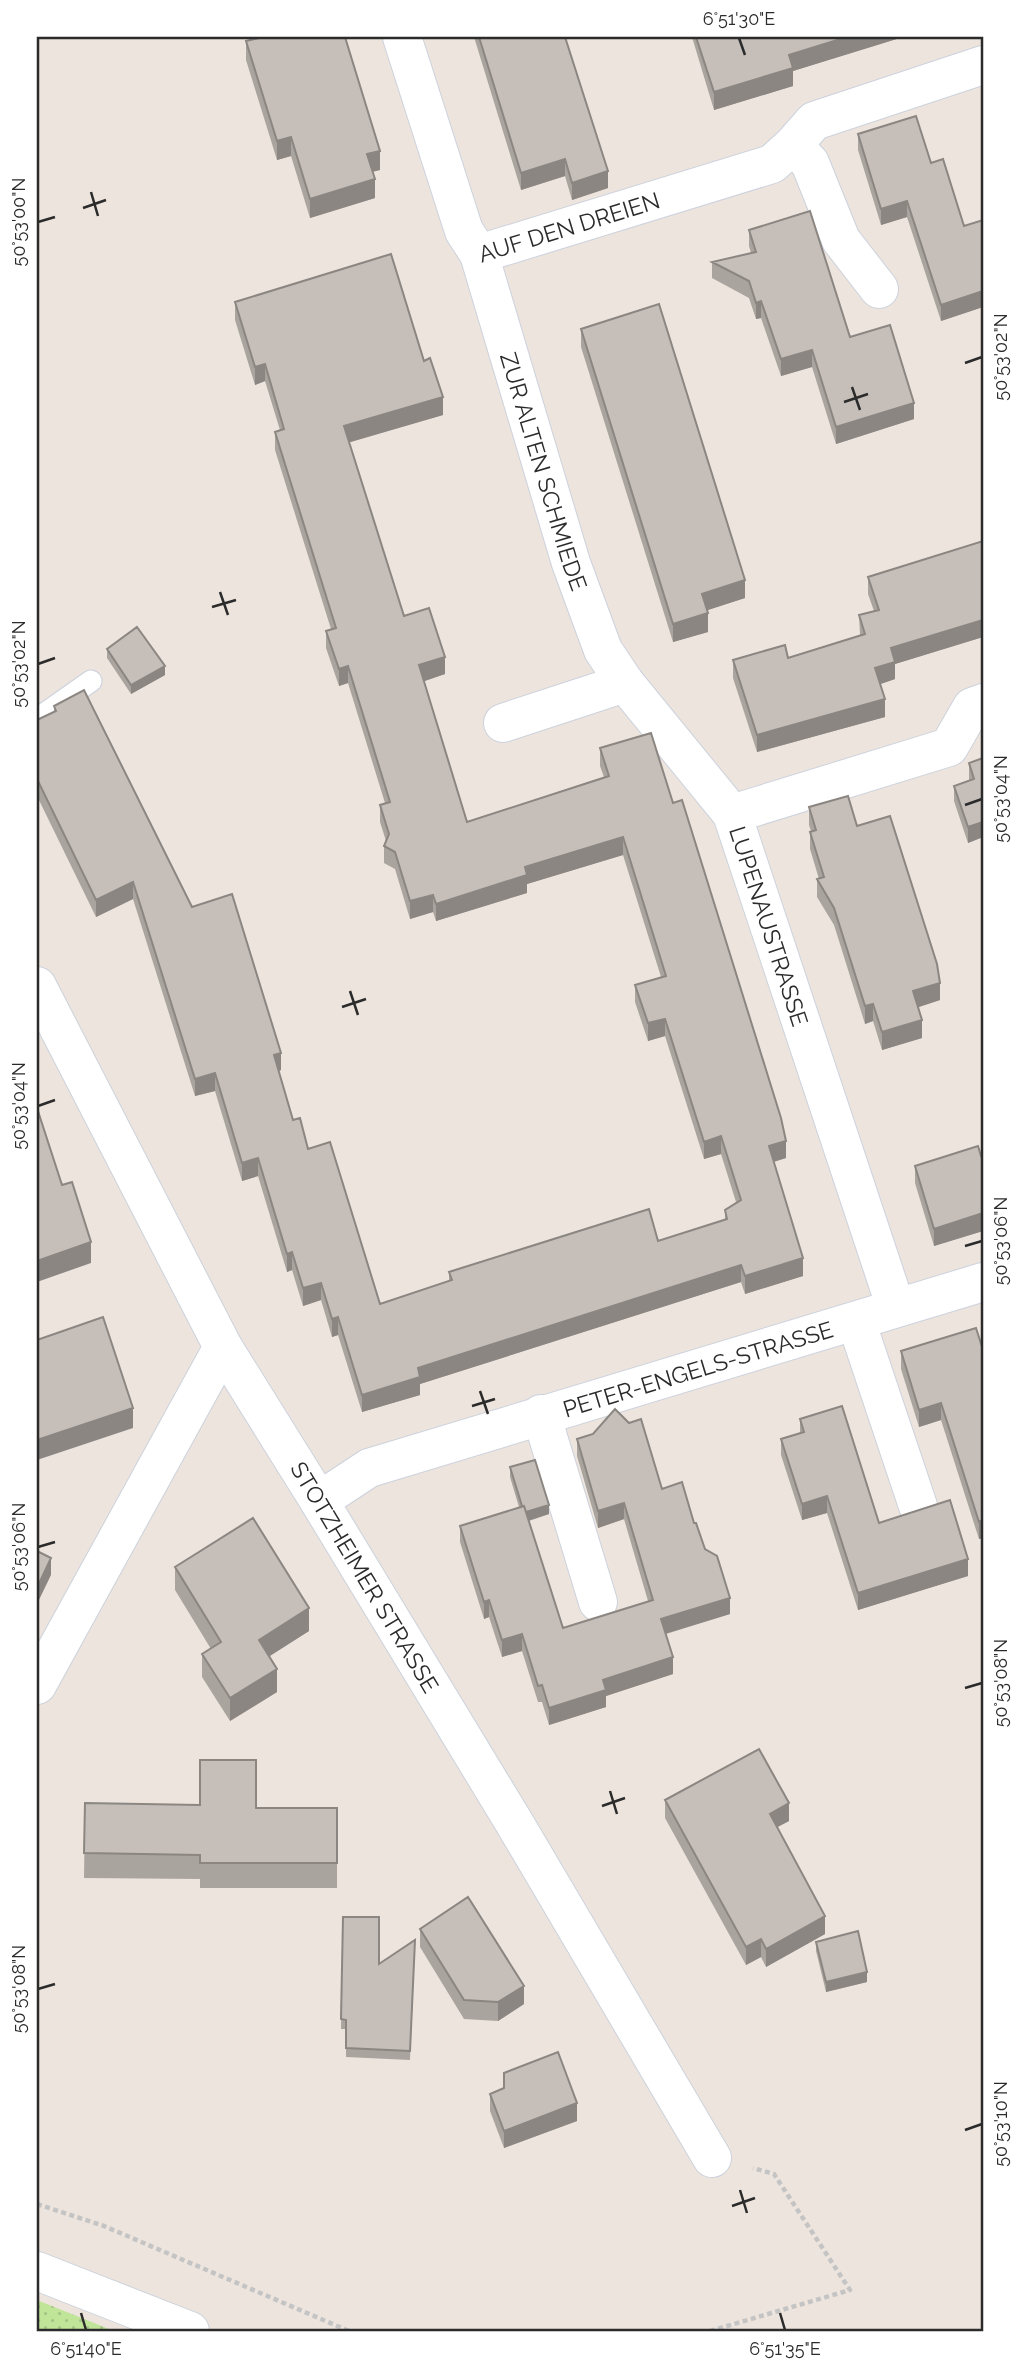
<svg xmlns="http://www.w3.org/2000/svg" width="1020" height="2368" font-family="Raleway,sans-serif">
<defs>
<pattern id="grass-dots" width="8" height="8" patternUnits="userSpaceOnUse" patternTransform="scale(1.75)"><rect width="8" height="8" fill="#c0e599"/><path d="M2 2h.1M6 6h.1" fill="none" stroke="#a5c584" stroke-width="1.8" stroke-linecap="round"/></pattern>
</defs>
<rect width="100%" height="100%" fill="#ede4dd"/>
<!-- grass -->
<path fill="url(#grass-dots)" d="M37,2300L114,2331H37Z"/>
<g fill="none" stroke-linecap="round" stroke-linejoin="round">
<!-- lane casing -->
<g stroke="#ccd2dd" stroke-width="23">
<path id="lane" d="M37,719L91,681"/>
</g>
<!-- street casing -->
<g stroke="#ccd2dd" stroke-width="40">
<g id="street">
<path id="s1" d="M402,37L464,231L479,254L571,563L603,650L625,683L732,814"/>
<path d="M793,145L810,163L841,240L879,289"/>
<path id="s2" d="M479,254L772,164L793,145L814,121L983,65"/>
<path d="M503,723L625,683"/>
<path d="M896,1308L732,814L949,747L972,707L983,703"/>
<path d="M856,1321L918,1506"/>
<path d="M541,1414L598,1602"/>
<path d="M37,1685L223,1347"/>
<path id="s3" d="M712,2158L515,1824L319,1501L369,1468L983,1282"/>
</g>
</g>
<!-- secondary casing -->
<g stroke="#ccd2dd" stroke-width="40">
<path id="secondary" d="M37,986L223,1347L319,1501
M37,2271L190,2331"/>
</g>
<!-- path -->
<path stroke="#c4c4c4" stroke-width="4.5" stroke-dasharray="5 3.5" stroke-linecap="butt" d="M37,2204L104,2226L349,2331
M710,2331L850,2290L774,2174L753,2168"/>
<!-- lane -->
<use href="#lane" stroke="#fff" stroke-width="21"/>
<!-- street -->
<use href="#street" stroke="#fff" stroke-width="38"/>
<!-- secondary -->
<use href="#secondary" stroke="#fff" stroke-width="38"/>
</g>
<!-- wall -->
<path fill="#aaa49f" d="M474,37H565L608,188L572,200L565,176L521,190Z
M692,37H903L793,71V86L714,110Z
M246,41L380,170L372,172L375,198L310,218L291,156L277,160L246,60Z
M858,134L931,163L964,226L983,220V307L941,321L907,217L881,225L858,150Z
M749,230L850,337L914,419L836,444L812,367L781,376L761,318L756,319L749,298L712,278V262L751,253L749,246Z
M235,302L424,361L443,415L349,442L404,616L445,674L424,681L467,822L604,777L600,766V748L786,1158L774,1162L803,1276L745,1294L741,1282L420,1384V1395L362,1412L338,1335L332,1337L321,1300L303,1306L292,1270L287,1272L258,1176L242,1181L215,1091L195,1096L133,899L96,917L37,796V720L54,712V706L192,907L281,1070L278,1071L293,1120L308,1149L380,1304L449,1281V1272L658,1241L725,1220V1210L736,1202L721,1154L704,1159L665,1036L648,1041L635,1002V985L661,977L623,855L527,884V893L436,921L433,912L410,919L395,869L384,863V846L386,841L380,822V805L385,803L348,683L339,686L326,648V631L331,629L275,450V432L280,430L265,381L255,385L235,320Z
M581,329L745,598L707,610L708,632L673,642L581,347Z
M983,541V637L895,664V679L880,684L885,717L757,752L733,678V660L788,658L860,635L859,615L874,611L868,594V577Z
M107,649L165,675L131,694L107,658Z
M983,758V837L968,843L954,801V786L969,780V763Z
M809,807L857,826L940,1000L918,1007L922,1038L882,1050L873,1021L865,1024L834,925L817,897V879H819L810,849V832L811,831L809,825Z
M983,1155V1231L934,1246L915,1183V1166Z
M983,1350V1538L979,1539L941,1420L919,1427L901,1369V1351Z
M800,1419L879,1523L968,1576L858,1610L827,1513L802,1520L781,1455V1439L800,1433Z
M577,1439L662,1489L694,1523L730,1614L666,1634L673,1674L606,1696V1707L549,1725L542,1702H538L522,1651L502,1657L489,1617L484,1619L460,1542V1526L519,1507L510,1477V1467L549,1514L529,1521L563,1628L648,1601L624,1519L598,1528L577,1456Z
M175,1567L309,1631L269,1656L277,1692L230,1721L202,1677V1654L211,1649L175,1590Z
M665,1800L789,1821L777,1827L825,1934L766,1967L761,1957L746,1965L665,1818Z
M85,1803L256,1808H337V1888H200V1879L84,1878Z
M343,1917L379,1964L415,1940L410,2060L346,2057V2029H341Z
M420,1929L524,2004L498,2021L464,2019L420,1947Z
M816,1942L867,1982L826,1992L816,1951Z
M504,2088L577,2121L504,2148L490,2111V2094Z"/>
<!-- shaded-wall -->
<path fill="#8b8682" d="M847,37H903L793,71V86L714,110V92L789,55Z
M291,137V156L277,160V141Z
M380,151V170L367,173V154Z
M565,159V176L521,190V173Z
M608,171V188L572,200V183Z
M375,179V198L310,218V199Z
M907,201V217L881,225V209Z
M983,291V307L941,321V305Z
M761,301V318L756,319V303Z
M812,350V367L781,376V359Z
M265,364V381L255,385V367Z
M443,397V415L344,444V426Z
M914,403V419L836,444V427Z
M745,580V598L702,612V594Z
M708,613V632L673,642V624Z
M983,620V637L895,664V679L875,686V668L891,648Z
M445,657V674L419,683V665Z
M165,666V675L131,694V685Z
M348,666V683L339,686V669Z
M885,699V717L757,752V735Z
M983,822V837L968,843V827Z
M623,837V855L527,884V893L436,921V904L525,867Z
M133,882V899L96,917V900Z
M433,895V912L410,919V901Z
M940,983V1000L913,1009V991Z
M873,1004V1021L865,1024V1006Z
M665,1019V1036L648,1041V1023Z
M922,1020V1038L882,1050V1032Z
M281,1053V1070L274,1073V1055Z
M215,1073V1091L195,1096V1079Z
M721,1136V1154L704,1159V1142Z
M786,1141V1158L769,1163V1146Z
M258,1158V1176L242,1181V1163Z
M983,1213V1231L934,1246V1229Z
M91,1242V1263L37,1282V1261Z
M292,1252V1270L287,1272V1254Z
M803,1258V1276L745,1294V1276Z
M741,1265V1282L420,1384V1395L362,1412V1395L418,1368Z
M321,1283V1300L303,1306V1288Z
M338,1317V1335L332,1337V1319Z
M941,1403V1420L919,1427V1410Z
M133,1408V1428L37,1460V1440Z
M827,1496V1513L802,1520V1504Z
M624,1503V1519L598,1528V1511Z
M549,1505V1514L524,1522V1513Z
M983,1520V1538L979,1539V1522Z
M51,1558V1575L37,1604V1588Z
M968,1559V1576L858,1610V1593Z
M730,1598V1614L661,1635V1619Z
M489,1600V1617L484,1619V1602Z
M309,1608V1631L259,1663V1640Z
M522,1634V1651L502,1657V1640Z
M673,1657V1674L606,1696V1707L549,1725V1708L603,1680Z
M277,1669V1692L230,1721V1698Z
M789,1803V1821L770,1831V1814Z
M825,1916V1934L766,1967V1949Z
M761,1939V1957L746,1965V1947Z
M867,1972V1982L826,1992V1982Z
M524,1986V2004L498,2021V2002Z
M577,2103V2121L504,2148V2131Z"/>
<!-- building -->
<path fill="#c6bfb9" stroke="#8b8682" stroke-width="2" d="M263,37H345L380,151L367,154L375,179L310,199L291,137L277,141L246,41Z
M479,37H565L608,171L572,183L565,159L521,173Z
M696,37H847L789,55L793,68L714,92Z
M916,116L931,163L943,159L964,226L983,220V291L941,305L907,201L881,209L858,134Z
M810,211L850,337L890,325L914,403L836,427L812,350L781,359L761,301L756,303L749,281L712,262L756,252L749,230Z
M391,254L424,361L430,358L443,397L344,426L404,616L429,608L445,657L419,665L467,822L609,776L600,748L651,733L673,803L682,800L781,1118L786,1141L769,1146L803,1258L745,1276L741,1265L418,1368L420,1377L362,1395L338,1317L332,1319L321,1283L303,1288L292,1252L287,1254L258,1158L242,1163L215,1073L195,1079L133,882L96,900L37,779V720L56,711L54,706L84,690L192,907L232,894L281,1053L274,1055L293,1120L300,1118L308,1149L330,1142L380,1304L452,1280L449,1272L649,1209L658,1241L727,1219L725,1210L741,1200L721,1136L704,1142L665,1019L648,1023L635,985L666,976L623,837L525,867L527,875L436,904L433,895L410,901L395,852L384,846L389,834L380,805L390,802L348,666L339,669L326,631L336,628L275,432L284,429L265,364L255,367L235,302Z
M659,304L745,580L702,594L708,613L673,624L581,329Z
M983,541V620L891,648L895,662L875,668L885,699L757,735L733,660L785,645L788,658L865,634L859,615L879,610L868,577Z
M137,627L165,666L131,685L107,649Z
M983,758V822L968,827L954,786L974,779L969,763Z
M848,796L857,826L890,816L937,964L940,983L913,991L922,1020L882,1032L873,1004L865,1006L834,908L817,879L824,877L810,832L816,830L809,807Z
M37,1108L62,1185L72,1182L91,1242L37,1261Z
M978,1146L981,1156L983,1155V1213L934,1229L915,1166Z
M103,1317L133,1408L37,1440V1340Z
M976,1328L983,1350V1520L979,1522L941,1403L919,1410L901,1351Z
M842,1406L879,1523L950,1500L968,1559L858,1593L827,1496L802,1504L781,1439L804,1432L800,1419Z
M615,1409L629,1423L641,1419L662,1489L682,1482L694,1523H696L705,1549L717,1556L730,1598L661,1619L673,1657L603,1680L606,1690L549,1708L542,1685L538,1686L522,1634L502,1640L489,1600L484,1602L460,1526L524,1506L563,1628L653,1600L624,1503L598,1511L577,1439L593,1434Z
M535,1460L549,1505L526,1512L524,1506H522L510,1467Z
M253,1518L309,1608L259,1640L277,1669L230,1698L202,1654L221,1642L175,1567Z
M37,1551L51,1558L37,1588Z
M759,1749L789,1803L770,1814L825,1916L766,1949L761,1939L746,1947L665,1800Z
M200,1760H256V1808H337V1863H200V1855L84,1853L85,1803L200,1805Z
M468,1897L524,1986L498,2002L464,2000L420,1929Z
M343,1917H379V1964L415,1940L410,2051L346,2048V2020L341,2019Z
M858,1931L867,1972L826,1982L816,1942Z
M558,2052L577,2103L504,2131L490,2094L504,2088V2073Z"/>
<!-- ticks -->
<path fill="none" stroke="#2b2b2b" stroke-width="2.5" d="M739,38L745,55M91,192L98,216M83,208L106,200M38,222L55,217M965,363L982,357M852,387L860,410M844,402L868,394M220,592L228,615M212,607L236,600M38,664L55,658M965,805L982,799M350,991L358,1015M342,1007L366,999M38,1106L55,1100M965,1246L982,1241M480,1391L488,1414M472,1406L495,1399M38,1547L55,1542M965,1688L982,1683M610,1791L617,1814M602,1806L625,1798M38,1989L55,1984M965,2130L982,2124M740,2190L747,2213M732,2206L755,2198M81,2313L86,2330M780,2313L785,2330"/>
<g text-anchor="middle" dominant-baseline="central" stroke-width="5" stroke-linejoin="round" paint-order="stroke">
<!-- street labels -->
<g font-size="23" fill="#2b2b2b" stroke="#fff">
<text stroke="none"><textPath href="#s2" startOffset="94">AUF DEN DREIEN</textPath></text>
<text stroke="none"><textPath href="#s1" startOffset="458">ZUR ALTEN SCHMIEDE</textPath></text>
<text transform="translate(769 926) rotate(72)">LUPENAUSTRASSE</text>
<text stroke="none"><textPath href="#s3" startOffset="1169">PETER-ENGELS-STRASSE</textPath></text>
<text transform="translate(365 1577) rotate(59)">STOTZHEIMER STRASSE</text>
</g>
</g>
<!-- border -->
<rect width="1020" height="2368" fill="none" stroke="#ffffff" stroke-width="77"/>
<rect x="38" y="38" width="944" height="2292" fill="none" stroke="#2b2b2b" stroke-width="2.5"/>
<g font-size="18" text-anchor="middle" fill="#2b2b2b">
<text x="739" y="25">6°51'30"E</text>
<text transform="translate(19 222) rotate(-90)" y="6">50°53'00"N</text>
<text transform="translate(1001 357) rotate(-90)" y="6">50°53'02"N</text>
<text transform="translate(19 664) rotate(-90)" y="6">50°53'02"N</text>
<text transform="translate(1001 799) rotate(-90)" y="6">50°53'04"N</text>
<text transform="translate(19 1106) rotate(-90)" y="6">50°53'04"N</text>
<text transform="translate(1001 1241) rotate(-90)" y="6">50°53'06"N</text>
<text transform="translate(19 1547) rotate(-90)" y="6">50°53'06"N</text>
<text transform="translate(1001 1683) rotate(-90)" y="6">50°53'08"N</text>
<text transform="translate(19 1989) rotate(-90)" y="6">50°53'08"N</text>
<text transform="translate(1001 2124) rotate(-90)" y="6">50°53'10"N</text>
<text x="86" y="2355">6°51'40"E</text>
<text x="785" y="2355">6°51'35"E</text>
</g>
</svg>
